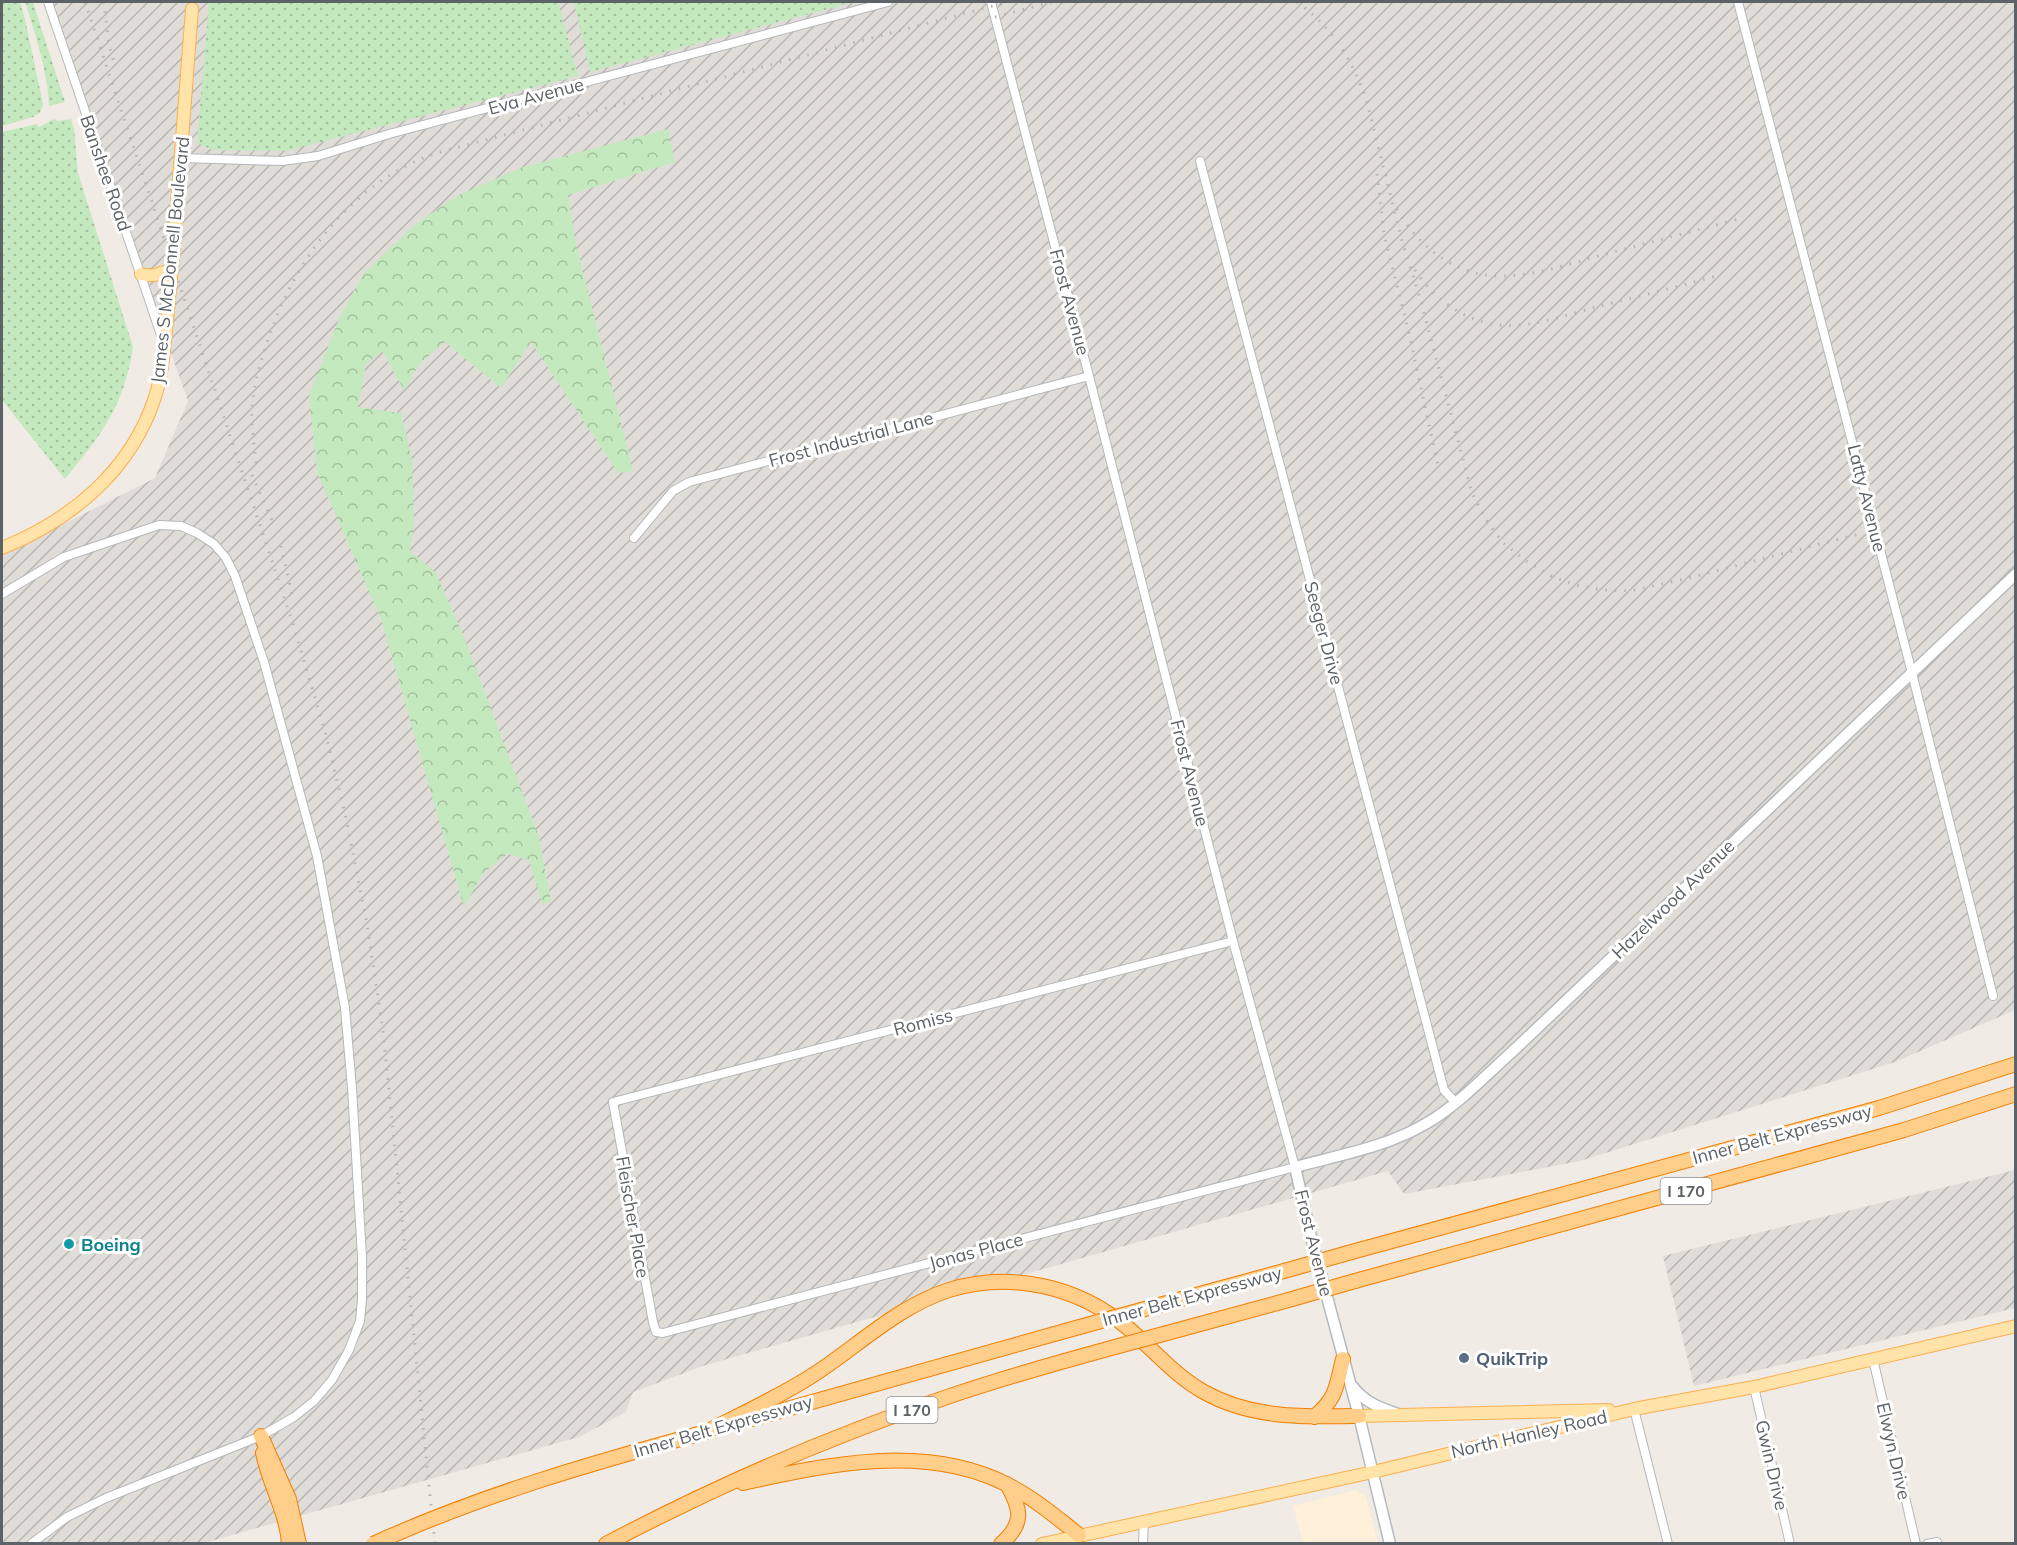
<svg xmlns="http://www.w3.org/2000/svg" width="2017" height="1545" font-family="Mulish,sans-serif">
<defs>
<pattern id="industrial-furrows" width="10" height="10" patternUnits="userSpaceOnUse" patternTransform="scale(1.5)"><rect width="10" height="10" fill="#e0ddd8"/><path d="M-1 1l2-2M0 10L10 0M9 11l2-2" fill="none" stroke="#b9b7b3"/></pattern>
<pattern id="green-dots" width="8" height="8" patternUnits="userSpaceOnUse" patternTransform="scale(1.5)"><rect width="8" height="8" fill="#c5e9be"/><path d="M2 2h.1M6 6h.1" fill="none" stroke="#a3c09e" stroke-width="1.8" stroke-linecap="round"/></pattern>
<pattern id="forest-crowns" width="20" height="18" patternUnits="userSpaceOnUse" patternTransform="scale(1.5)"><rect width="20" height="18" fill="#c5e9be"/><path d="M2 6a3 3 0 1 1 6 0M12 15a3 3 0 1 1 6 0" fill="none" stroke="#a3c09e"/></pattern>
</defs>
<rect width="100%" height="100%" fill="#f0ebe4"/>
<!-- commercial -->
<path fill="#fff0d9" d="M1356,1490L1366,1497L1378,1543H1303L1293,1506Z"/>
<!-- industrial -->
<path fill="url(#industrial-furrows)" d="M47,2H2015V1010L1895,1062L1580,1161L1404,1194L1388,1171L706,1365L633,1392L626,1412L579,1437L204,1543L2,1544V555L155,478L188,401Z
M2015,1170V1308L1694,1386L1663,1256Z"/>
<!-- green -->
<path fill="url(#green-dots)" d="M2,2L20,3L25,19L43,104L40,113L33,117L2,126Z
M25,2H33L65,102L49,106C48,73 35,33 25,2Z
M209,2H558L578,76L286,151L213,150L197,143Z
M574,2H855L590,72Z
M54,119L58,121L71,119L74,129L78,173L133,347C124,406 102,434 65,479L2,400V132L37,124L39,127Z"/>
<!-- forest -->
<path fill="url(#forest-crowns)" d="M668,129L675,162L568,195L576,244L633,471L618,473L531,342L501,388L445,342L420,363L404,390L382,351L366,364L358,407L401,413L412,460L414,523L410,551L436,573L464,637L539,837L551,901L543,905L529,860L507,854L483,873L464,907L381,619L317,472L309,396L339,319L363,274L414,225L457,196L520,168Z"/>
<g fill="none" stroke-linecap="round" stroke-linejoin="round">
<!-- street casing -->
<g stroke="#b4b8bc" stroke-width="10">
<path id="street" d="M48,2L163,341
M991,2L1089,376L1233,941L1295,1167L663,1333L656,1332L653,1322L613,1102L1233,941
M1738,2L1912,673L1993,996
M181,158L282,161L318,156L389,134L888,2
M1200,161L1444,1090L1455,1102
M634,538L673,491L689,482L1089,376
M2,594L64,557L159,525L181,526L197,533L214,544L226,558L235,576L264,662L317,856L345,1008L352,1088L362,1257V1299L360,1321L349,1350L332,1380L314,1401L294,1417L261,1436L106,1498L67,1517L31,1544
M1873,1359L1916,1544
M1754,1387L1790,1544
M1634,1409L1668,1544
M1143,1544L1144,1520
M1927,1544L1937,1542"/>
</g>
<!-- secondary casing -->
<g stroke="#b5babf" stroke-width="13">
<path id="secondary" d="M1353,1387C1365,1403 1381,1408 1398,1414
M1390,1544L1359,1416L1312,1241L1295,1167C1340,1155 1387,1147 1427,1123C1458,1105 1485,1076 1512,1052L2016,574"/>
</g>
<!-- primary casing -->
<g stroke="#fcaf50" stroke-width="14">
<path id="primary" d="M141,274C153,277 160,274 172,269
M2,548C71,520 131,471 155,397C163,373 164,347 167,321C170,287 174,252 176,217C181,148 187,78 192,9
M1359,1416L1609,1410
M1042,1544L1373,1472L1634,1409L1754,1387L2016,1326"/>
</g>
<!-- highway casing -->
<g stroke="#f37e00" stroke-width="16">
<path id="highway" d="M1348,1253L1879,1108L2016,1064
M1355,1281L1904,1130L2016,1094
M1141,1310L1284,1271
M1167,1333L1292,1299
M1314,1417C1337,1398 1336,1387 1343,1359
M737,1423L1083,1326
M706,1432C741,1414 777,1398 810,1377C856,1348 896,1307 949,1290C1011,1271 1078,1286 1128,1328C1153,1349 1174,1375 1204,1392C1252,1419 1305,1417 1359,1416
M261,1436L289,1499L299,1544
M263,1453C269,1484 287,1512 289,1544
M743,1483C829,1464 926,1443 1008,1485C1034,1498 1056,1517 1079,1535
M606,1544C718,1485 833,1435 953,1395C1006,1377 1060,1362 1115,1347
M1001,1544C1025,1523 1021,1509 1007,1484"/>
</g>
<!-- street -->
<use href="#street" stroke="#fff" stroke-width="8"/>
<!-- secondary -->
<use href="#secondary" stroke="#fff" stroke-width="10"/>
<!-- primary -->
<use href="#primary" stroke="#ffe3a9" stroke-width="12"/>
<!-- highway -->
<use href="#highway" stroke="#ffce8b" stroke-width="14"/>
<!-- rail -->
<path stroke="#b3b4b5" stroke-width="3" stroke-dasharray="1.5 8" stroke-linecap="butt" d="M85,2L294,627L326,735L346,818L367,924L383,1031L435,1544
M104,2L109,45L115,66
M1297,2C1332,27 1351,58 1366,98L1402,241L1420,298L1472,493L1486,520L1502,542L1526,561L1553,577L1579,586L1603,590L1630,591L1676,581L1859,534
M995,17L1052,2
M1377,174L1384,234L1408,329L1439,470
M1397,209C1414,241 1448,270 1486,275C1524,280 1565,265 1602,255C1648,243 1693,231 1739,219
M1415,270C1433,297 1459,318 1492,324C1526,330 1563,316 1596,307C1636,297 1676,287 1716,276
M256,463C254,444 251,424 252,404C255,381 261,359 269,337C297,255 355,179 440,152L1008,2
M252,475L274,525
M281,546L293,598"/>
<!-- highway-bridge casing -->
<g stroke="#f37e00" stroke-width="16" stroke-linecap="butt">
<path id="highway-bridge" d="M1284,1271L1348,1253
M1292,1299L1355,1281
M1083,1326L1141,1310
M1115,1347L1167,1333
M373,1544C481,1495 592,1463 706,1432"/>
</g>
<!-- highway-bridge -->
<use href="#highway-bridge" stroke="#ffce8b" stroke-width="14"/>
</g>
<!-- markers -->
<circle fill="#0f9aa8" stroke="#fff" stroke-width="2" cx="69" cy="1244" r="6"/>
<circle fill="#5c6f8a" stroke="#fff" stroke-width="2" cx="1464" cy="1358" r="6"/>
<g text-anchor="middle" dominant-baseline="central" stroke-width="6" stroke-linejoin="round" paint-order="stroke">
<!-- shield labels -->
<g fill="#fff" stroke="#8d9194" stroke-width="1.5">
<rect x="1660.5" y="1178" width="51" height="26" rx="4.5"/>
<rect x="886.5" y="1397" width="51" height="26" rx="4.5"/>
</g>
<g font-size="16" font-weight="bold" fill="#5c6266">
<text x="1686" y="1191">I 170</text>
<text x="912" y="1410">I 170</text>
</g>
<!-- street labels -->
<g font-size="18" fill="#5c6266" stroke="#fff">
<text transform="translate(536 96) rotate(-15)">Eva Avenue</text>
<text transform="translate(106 173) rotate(71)">Banshee Road</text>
<text transform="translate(170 260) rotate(-84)">James S McDonnell Boulevard</text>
<text transform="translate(1070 302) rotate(75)">Frost Avenue</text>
<text transform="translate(851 439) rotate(-15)">Frost Industrial Lane</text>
<text transform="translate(1867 498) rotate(76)">Latty Avenue</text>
<text transform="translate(1324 633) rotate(75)">Seeger Drive</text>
<text transform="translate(1190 773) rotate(76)">Frost Avenue</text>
<text transform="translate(1673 899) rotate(-44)">Hazelwood Avenue</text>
<text transform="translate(923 1022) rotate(-15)">Romiss</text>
<text transform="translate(1782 1134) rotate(-15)">Inner Belt Expressway</text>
<text transform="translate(633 1217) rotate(80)">Fleischer Place</text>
<text transform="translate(1314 1243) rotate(76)">Frost Avenue</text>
<text transform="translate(976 1251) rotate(-15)">Jonas Place</text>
<text transform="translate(1192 1296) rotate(-15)">Inner Belt Expressway</text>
<text transform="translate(723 1426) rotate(-16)">Inner Belt Expressway</text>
<text transform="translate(1529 1434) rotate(-13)">North Hanley Road</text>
<text transform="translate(1894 1451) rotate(77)">Elwyn Drive</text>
<text transform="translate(1772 1465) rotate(77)">Gwin Drive</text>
</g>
<!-- culture labels -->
<g font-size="18" font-weight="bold" fill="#0d838f" stroke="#fff" text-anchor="start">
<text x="81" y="1244">Boeing</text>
</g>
<!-- service labels -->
<g font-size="18" font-weight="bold" fill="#4e5e75" stroke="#fff" text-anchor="start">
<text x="1476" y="1358">QuikTrip</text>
</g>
</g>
<!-- border -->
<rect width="2017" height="1545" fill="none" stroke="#5c6266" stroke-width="6"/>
</svg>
